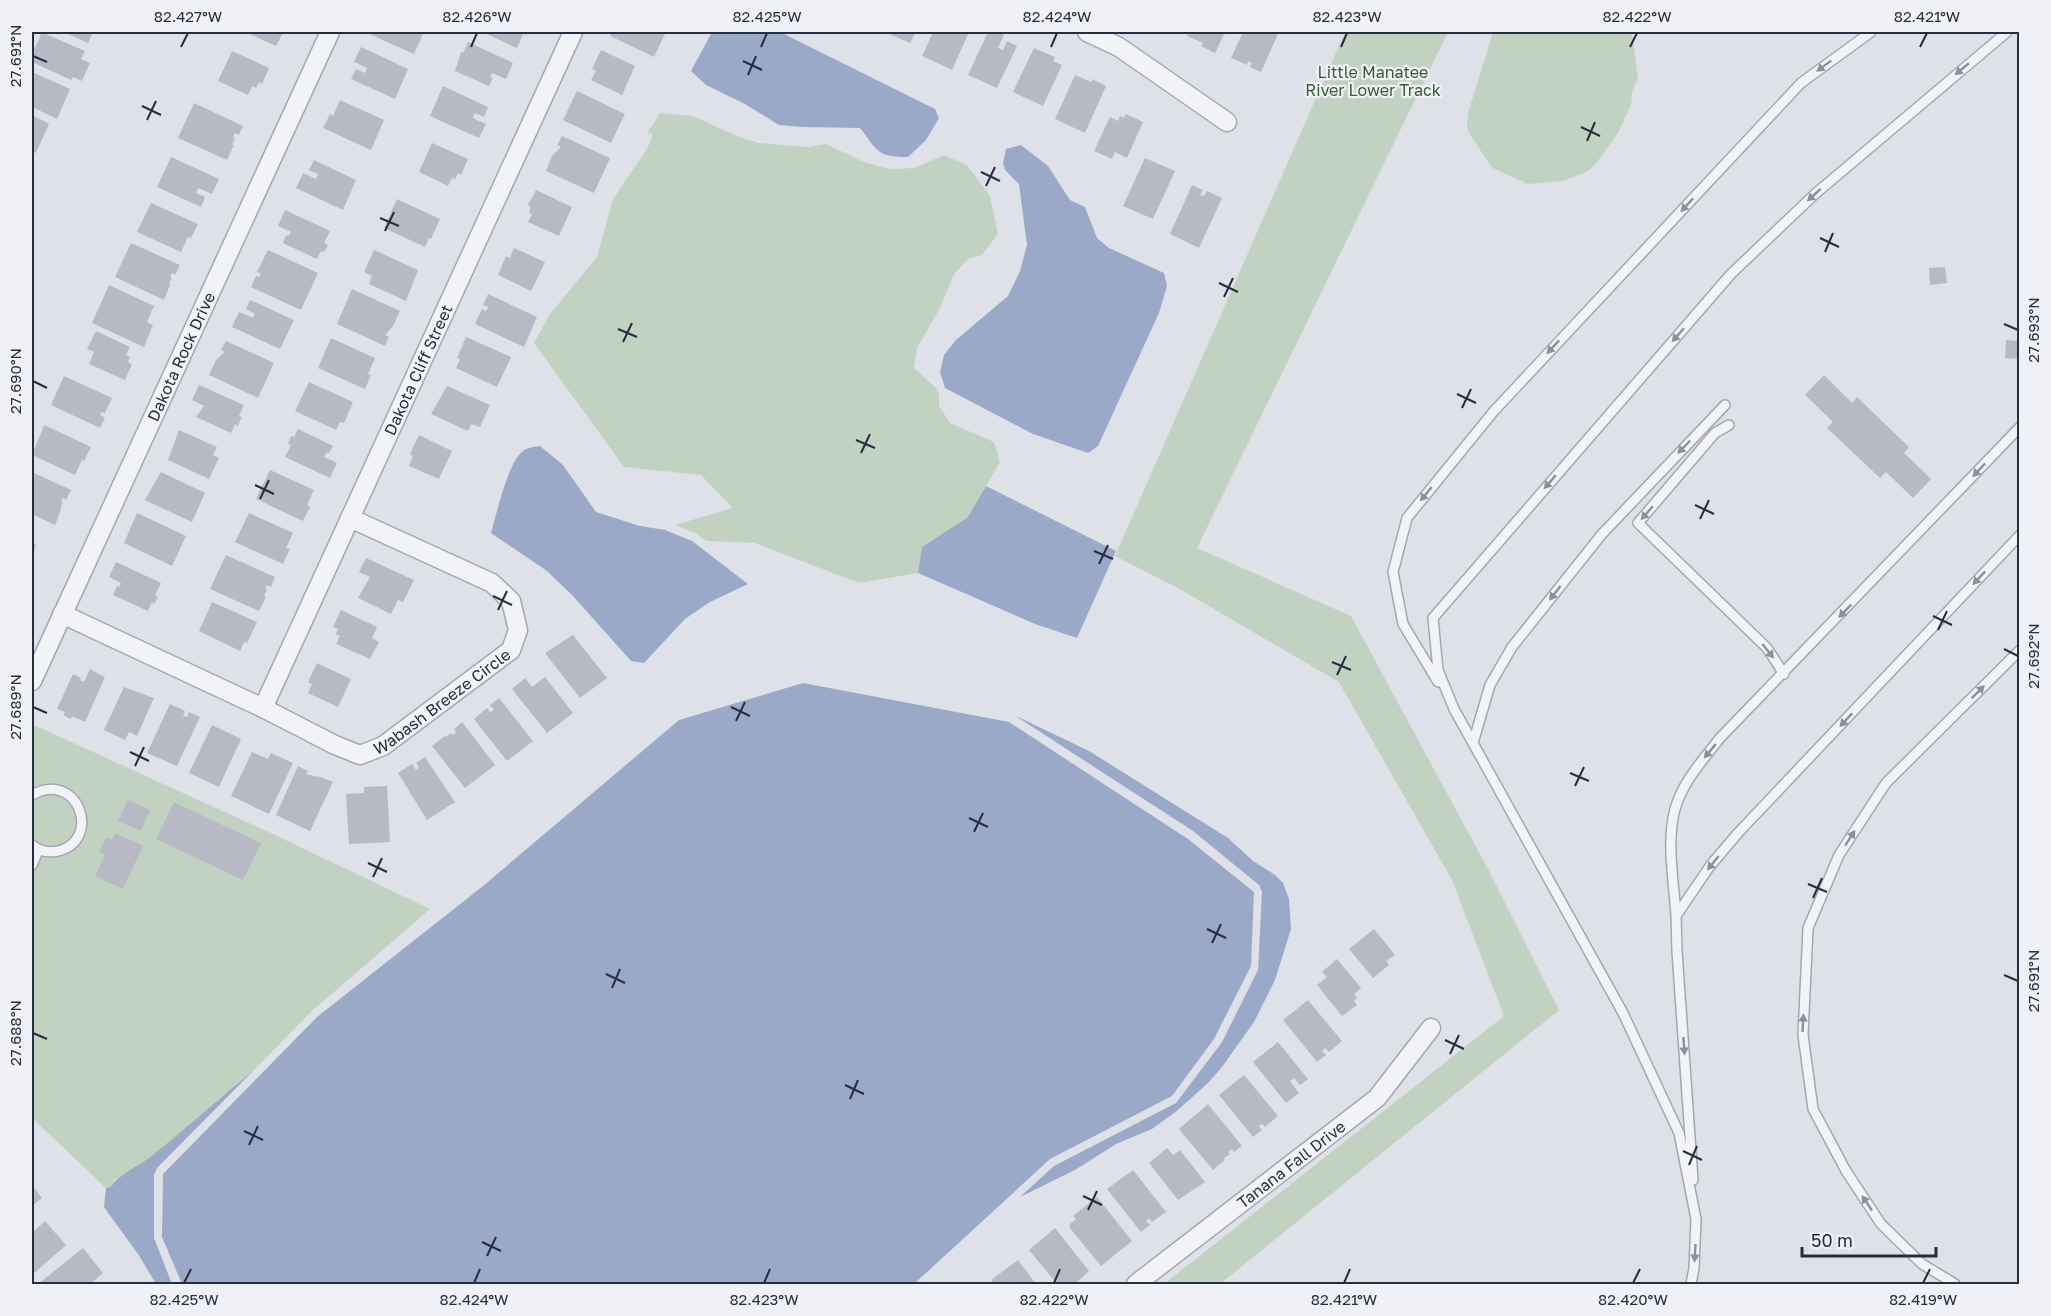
<svg xmlns="http://www.w3.org/2000/svg" width="2051" height="1316" font-family="'Golos Text',sans-serif">
<rect width="100%" height="100%" fill="#dfe1e8"/>
<!-- green -->
<path fill="#c2d2c1" d="M1345,32H1448L1197,548L1351,616L1488,869L1559,1010L1220,1284H1164L1504,1016L1452,880L1339,682L1178,588L1115,556Z
M1493,32H1632L1638,79L1632,91L1631,105L1618,133L1594,166L1586,172L1563,181L1528,184L1492,168L1469,133L1467,127L1468,113Z
M660,113L693,116L739,137L759,143L808,147L826,144L864,162L889,169L914,168L944,155L967,165L990,196L998,234L982,255L968,259L954,274L940,308L917,348L914,368L936,388L939,394V406L950,423L994,442L1000,462L968,517L922,547L918,573L859,583L755,543L706,541L695,533L675,525L733,508L701,475L624,467L534,343L550,314L597,257L613,199L647,149L653,135L648,132Z
M32,724L275,835L430,909L312,1011L254,1070L221,1097L189,1127L142,1164L114,1180L112,1186L106,1188L32,1118Z"/>
<!-- water -->
<path fill="#9ba9c8" d="M712,32H780L935,109L939,118L926,140L908,157C877,157 878,151 860,128L802,127L779,125L745,104L706,85L691,71Z
M1021,145L1048,166L1070,200L1085,207L1097,238L1109,248L1164,273L1167,286L1159,313L1098,446L1088,453L1033,434L945,388L940,372L944,355L956,340L1008,296L1020,271L1027,245L1019,184L1005,170L1003,163L1006,149Z
M540,446L563,465L596,512L640,526L665,530L692,541L748,584L710,602L685,619L644,663L631,661L573,596L547,571L491,533C497,512 506,471 519,455C524,448 532,447 540,446Z
M986,486L1116,551L1077,638L1035,624L918,573L922,547L968,517Z
M803,683L1009,722L1188,839L1254,892L1251,966L1214,1039L1172,1096L1050,1159L914,1284H182L162,1237L163,1174L317,1017L483,886L679,720Z
M1014,715L1089,751L1228,838L1253,861L1275,875L1283,883L1289,899L1291,929L1275,980L1254,1022L1222,1067L1208,1083L1178,1110L1152,1129L1116,1144L1075,1170L1020,1197L1054,1166L1176,1103L1222,1042L1258,970L1262,892L1259,885L1193,831Z
M254,1070L157,1168L154,1175V1238L172,1284H156L140,1257L104,1207L106,1188L112,1186C115,1177 140,1165 149,1158C185,1130 218,1099 254,1070Z"/>
<!-- building -->
<path fill="#b7bac5" d="M41,32L85,51L81,59L90,63L82,81L73,77L71,80L32,62V52L39,40Z
M63,32H93L88,43Z
M245,32H283L276,46Z
M365,32H424L414,54Z
M482,32H528L526,35L523,34L517,48Z
M612,32H666L654,57L610,36Z
M884,32H916L910,43Z
M933,32H969L952,70L922,56Z
M988,32H998L1004,35L998,48L1003,50L1007,41L1017,46L997,88L968,75Z
M1189,32H1225L1215,53L1201,46L1203,43L1187,36Z
M1243,32H1279L1261,72L1250,67L1252,63L1248,61L1247,65L1231,58Z
M468,42L513,63L506,79L492,73L490,77L493,78L489,86L455,71L461,52L463,53Z
M361,47L408,69L395,99L351,79L356,69L365,73L367,68L354,62Z
M1034,48L1055,57L1053,61L1062,65L1043,106L1013,92Z
M601,50L635,66L622,95L591,80L596,71L592,69Z
M232,51L269,68L262,84L259,82L256,88L252,86L248,95L218,81Z
M32,72L70,89L57,119L32,107Z
M1075,75L1091,82L1092,79L1106,86L1085,133L1055,119Z
M443,86L488,107L484,117L475,113L473,118L486,124L479,138L430,116Z
M577,91L625,114L611,143L563,120Z
M340,100L384,120L371,150L323,128L330,114L333,116Z
M194,103L243,126L239,135L235,133L233,137L235,138L232,145H234L227,160L178,138Z
M1126,114L1143,122L1127,158L1115,152L1112,159L1094,151L1110,117L1118,121L1120,116L1124,118Z
M32,115L49,124L36,153L32,151Z
M562,136L610,158L594,193L546,171L552,156L561,147L557,145Z
M432,143L468,159L461,175L458,173L455,179L452,178L448,186L419,172Z
M171,157L219,179L212,194L198,188L196,193L205,197L201,207L157,187Z
M1145,158L1175,171L1153,219L1123,206Z
M314,160L356,180L343,210L296,188L303,173L316,179L318,174L309,170Z
M1192,185L1203,190L1200,195L1204,196L1207,191L1222,198L1199,248L1170,234Z
M536,190L572,207L559,236L528,222L532,214L529,213L531,207L528,205Z
M397,199L440,219L431,239L429,238L425,247L384,228Z
M151,203L198,224L191,238L188,237L181,252L137,232Z
M285,210L330,231L324,243L328,245L324,252L321,251L317,259L283,243L286,235L289,236L291,232L278,226Z
M131,243L180,265L175,275L172,273L170,277L172,278L169,284L170,285L164,300L115,277Z
M514,248L545,262L531,291L498,275L506,256L510,258Z
M268,250L318,273L301,310L251,287L256,276L259,277L261,274L257,272Z
M374,250L418,270L406,301L369,284L372,276L364,272Z
M1945,267L1947,283L1930,285L1929,268Z
M109,285L154,306L147,322L153,325L144,347L92,323Z
M352,289L400,311L393,326L385,335L389,337L385,346L337,324Z
M488,294L537,317L524,347L475,324L482,309L486,311L488,307L483,305Z
M250,300L294,320L280,349L232,327L239,312L253,318L255,314L246,309Z
M96,331L130,347L126,355L130,357L128,362L132,364L125,380L89,364L94,352L87,349Z
M466,337L511,357L497,387L456,368L460,359L457,358Z
M331,338L375,358L368,374L371,375L365,389L318,368Z
M2006,340L2020,341V359L2005,358Z
M226,341L274,363L258,398L209,375L216,360L225,352L221,350Z
M1824,375L1852,403L1857,397L1909,447L1904,453L1931,479L1913,498L1886,472L1880,478L1827,428L1833,422L1805,395Z
M64,376L112,398L105,413L101,412L100,415L105,418L100,428L51,405Z
M309,382L353,402L344,423L340,422L336,430L295,411Z
M199,385L244,405L239,416L242,417L238,426L235,424L231,433L196,417L204,406L192,400Z
M447,386L490,405L480,427L471,424L468,431L431,414Z
M44,425L91,447L84,461L82,460L75,475L32,455Z
M298,429L333,446L329,453L327,452L324,457L337,463L330,478L285,457L291,445L288,444L291,436L294,437Z
M179,430L217,447L213,455L219,458L209,479L168,460Z
M419,435L452,451L439,479L409,466L413,456L410,454Z
M270,470L314,490L307,505L310,507L303,521L256,499Z
M32,472L71,490L66,500L63,498L61,501L63,502L60,510H61L55,525L32,514Z
M161,472L205,493L192,522L145,500Z
M137,513L186,536L172,566L124,543Z
M249,513L293,533L286,548L290,549L283,564L235,542Z
M32,543L36,545L32,559Z
M226,555L275,577L271,587L267,585L265,589L267,590L264,596L266,597L259,611L210,589Z
M366,558L414,580L403,602L398,600L391,614L358,598L370,577L359,572Z
M116,562L161,583L155,595L158,597L154,604L152,602L148,611L113,595L117,586L119,587L121,583L109,577Z
M212,602L257,622L247,643L244,642L240,651L199,631Z
M341,610L377,627L372,638L379,642L370,659L336,644L340,636L336,634L338,629L333,627Z
M573,635L607,678L580,698L545,653Z
M317,663L351,679L338,707L308,693L312,684L308,682Z
M90,669L105,677L85,722L72,716L71,719L63,715L65,712L57,709L73,674L81,678L80,680L84,682Z
M545,677L573,713L547,733L512,689L525,678L532,687Z
M124,687L154,698L137,736L129,732L125,740L104,730Z
M499,698L533,741L507,761L474,719L487,708L490,712L494,710L490,705Z
M170,704L185,711L183,716L187,717L189,712L200,717L177,766L147,753Z
M462,722L495,765L465,788L432,746L445,736L446,737L451,733L453,735L456,732L454,729Z
M212,725L241,739L219,787L189,773Z
M252,752L268,759L271,753L293,763L269,814L231,796Z
M425,757L455,802L427,820L398,773L412,764L416,770L419,767L416,763Z
M298,766L308,771L306,774L318,777V776L333,782L310,831L276,815Z
M387,786L390,842L349,844L346,794L364,793V787Z
M128,800L150,810L141,831L118,821Z
M174,802L261,843L243,880L156,839Z
M115,833L143,846L123,889L95,876L105,855L99,852L106,837L112,840Z
M1374,929L1395,955L1386,961L1389,965L1373,978L1349,949Z
M1337,959L1361,988L1354,994L1357,998L1354,1001L1357,1005L1342,1016L1317,985L1327,977L1322,972Z
M1308,1000L1342,1041L1329,1052L1325,1048L1322,1051L1326,1055L1317,1062L1283,1020Z
M1278,1042L1308,1079L1300,1085L1294,1078L1290,1081L1299,1093L1286,1103L1253,1062Z
M1244,1075L1278,1116L1265,1127L1262,1124L1259,1126L1262,1130L1253,1137L1219,1095Z
M1208,1104L1242,1146L1234,1152L1232,1149L1228,1152L1230,1154L1224,1158L1225,1160L1213,1170L1179,1129Z
M1167,1148L1173,1155L1180,1150L1205,1182L1178,1200L1149,1163Z
M1133,1170L1166,1212L1152,1222L1149,1218L1146,1221L1150,1225L1141,1232L1107,1189Z
M32,1185L42,1198L32,1206Z
M1097,1197L1132,1241L1101,1266L1070,1228V1224L1076,1219L1073,1216Z
M45,1221L66,1245L32,1275V1233Z
M1055,1228L1089,1271L1075,1284H1057L1029,1250Z
M83,1248L103,1273L90,1284H38Z
M1018,1260L1036,1284H995L991,1280Z"/>
<g fill="none" stroke-linecap="round" stroke-linejoin="round">
<!-- lane casing -->
<g stroke="#a4a7b2" stroke-width="12">
<path id="lane" d="M1729,425L1715,433L1638,523L1767,648L1784,674
M1438,682L1403,624L1393,572L1407,518L1494,411L1801,83L1871,32
M1473,743L1490,685L1512,647L1602,534L1725,405
M32,795C78,769 103,840 58,851C48,853 39,851 32,845
M32,865L39,849
M1676,916C1674,882 1666,842 1675,809C1683,781 1703,760 1720,738L2020,427
M1693,1180L1677,951L1676,916L1710,866L1738,833L2020,535
M1691,1284L1694,1268L1696,1219L1679,1133L1623,1013L1454,709L1438,670L1433,618L1731,274L1815,194L2007,32
M1955,1284L1922,1264L1881,1224L1846,1171L1813,1109L1803,1035L1808,928L1839,855L1886,783L2020,650"/>
</g>
<!-- street casing -->
<g stroke="#a4a7b2" stroke-width="21">
<g id="street">
<path d="M1087,32L1119,47L1227,122"/>
<path id="s1" d="M62,614L263,708L335,745L360,755L383,746L511,650L518,630L511,601L492,583L350,518"/>
<path id="s2" d="M32,681L330,32"/>
<path id="s3" d="M263,708L573,32"/>
<path id="s4" d="M1136,1284L1377,1098L1431,1028"/>
</g>
</g>
<!-- lane -->
<use href="#lane" stroke="#f2f3f7" stroke-width="9"/>
<!-- street -->
<use href="#street" stroke="#f2f3f7" stroke-width="18"/>
</g>
<!-- one-way arrows -->
<defs><path id="oneway-solid" d="M-6-.8H1V-3.2L6.5 0L1 3.2V.8H-6Z" transform="scale(1.5)"/></defs>
<g fill="#8d909b">
<use href="#oneway-solid" transform="translate(1824 66) rotate(143)"/>
<use href="#oneway-solid" transform="translate(1962 69) rotate(140)"/>
<use href="#oneway-solid" transform="translate(1814 195) rotate(138)"/>
<use href="#oneway-solid" transform="translate(1687 205) rotate(133)"/>
<use href="#oneway-solid" transform="translate(1678 335) rotate(131)"/>
<use href="#oneway-solid" transform="translate(1553 347) rotate(133)"/>
<use href="#oneway-solid" transform="translate(1684 447) rotate(134)"/>
<use href="#oneway-solid" transform="translate(1979 470) rotate(133)"/>
<use href="#oneway-solid" transform="translate(1550 482) rotate(131)"/>
<use href="#oneway-solid" transform="translate(1426 494) rotate(129)"/>
<use href="#oneway-solid" transform="translate(1647 513) rotate(131)"/>
<use href="#oneway-solid" transform="translate(1979 578) rotate(133)"/>
<use href="#oneway-solid" transform="translate(1555 593) rotate(128)"/>
<use href="#oneway-solid" transform="translate(1845 611) rotate(134)"/>
<use href="#oneway-solid" transform="translate(1768 651) rotate(52)"/>
<use href="#oneway-solid" transform="translate(1978 692) rotate(-45)"/>
<use href="#oneway-solid" transform="translate(1846 720) rotate(133)"/>
<use href="#oneway-solid" transform="translate(1710 751) rotate(130)"/>
<use href="#oneway-solid" transform="translate(1850 838) rotate(-57)"/>
<use href="#oneway-solid" transform="translate(1713 863) rotate(129)"/>
<use href="#oneway-solid" transform="translate(1803 1023) rotate(-87)"/>
<use href="#oneway-solid" transform="translate(1684 1046) rotate(86)"/>
<use href="#oneway-solid" transform="translate(1867 1203) rotate(-124)"/>
<use href="#oneway-solid" transform="translate(1695 1253) rotate(93)"/>
</g>
<!-- ticks -->
<path fill="none" stroke="#282d3f" stroke-width="2" d="M181,47L188,33M471,47L477,33M761,47L767,33M1051,47L1057,33M1341,47L1347,33M1630,47L1637,33M1920,47L1927,33M33,56L47,62M743,61L762,70M748,75L756,56M142,106L161,115M147,120L156,101M1581,127L1600,136M1587,141L1595,122M981,172L1000,181M986,186L995,167M380,218L399,226M385,231L394,212M1820,238L1839,247M1825,252L1833,233M1219,283L1238,292M1224,297L1233,278M2004,324L2018,330M618,329L637,337M623,342L632,323M33,381L47,388M1457,394L1476,403M1462,408L1471,389M856,440L875,448M861,453L870,434M255,485L274,494M260,499L269,480M1695,505L1714,514M1700,519L1709,500M1094,551L1113,559M1099,564L1108,545M493,596L512,605M498,610L507,591M1933,616L1952,625M1938,630L1947,611M2004,649L2018,656M1332,662L1351,670M1337,675L1346,656M33,707L47,713M731,707L750,716M736,721L745,702M130,752L149,761M135,766L144,747M1570,773L1589,781M1575,786L1584,767M969,818L988,827M974,832L983,813M368,863L387,872M373,877L382,858M1808,884L1827,892M1813,898L1822,878M1207,929L1226,938M1212,943L1221,924M606,974L625,983M2004,975L2018,981M612,988L620,969M33,1033L47,1039M1445,1040L1464,1049M1450,1054L1459,1035M845,1085L864,1094M850,1099L858,1080M244,1131L263,1140M249,1145L258,1126M1683,1151L1702,1160M1689,1165L1697,1146M1083,1196L1102,1205M1088,1210L1097,1191M482,1242L501,1251M487,1256L496,1237M184,1283L191,1269M474,1283L480,1269M764,1283L770,1269M1054,1283L1060,1269M1344,1283L1350,1269M1633,1283L1640,1269M1923,1283L1930,1269"/>
<g text-anchor="middle" dominant-baseline="central" stroke-width="4.5" stroke-linejoin="round" paint-order="stroke">
<!-- park labels -->
<g font-size="16" fill="#375b36" stroke="#eff1f6">
<text x="1373" y="72">Little Manatee<tspan x="1373" dy="18">River Lower Track</tspan></text>
</g>
<!-- street labels -->
<g font-size="16" fill="#282d3f" stroke="#eff1f6">
<text stroke="none"><textPath href="#s2" startOffset="357">Dakota Rock Drive</textPath></text>
<text stroke="none"><textPath href="#s3" startOffset="372">Dakota Cliff Street</textPath></text>
<text stroke="none"><textPath href="#s1" startOffset="428">Wabash Breeze Circle</textPath></text>
<text stroke="none"><textPath href="#s4" startOffset="196">Tanana Fall Drive</textPath></text>
</g>
</g>
<!-- border -->
<rect width="2051" height="1316" fill="none" stroke="#eff1f6" stroke-width="66"/>
<!-- scale -->
<path d="M1802 1247v9h134v-9" fill="none" stroke="#282d3f" stroke-width="3"/>
<text x="1811" y="1247" font-size="18" fill="#282d3f" stroke="#eff1f6" stroke-width="4.5" paint-order="stroke">50 m</text>
<rect x="33" y="33" width="1985" height="1250" fill="none" stroke="#282d3f" stroke-width="2"/>
<g font-size="15" text-anchor="middle" fill="#282d3f">
<text x="188" y="22">82.427°W</text>
<text x="477" y="22">82.426°W</text>
<text x="767" y="22">82.425°W</text>
<text x="1057" y="22">82.424°W</text>
<text x="1347" y="22">82.423°W</text>
<text x="1637" y="22">82.422°W</text>
<text x="1927" y="22">82.421°W</text>
<text transform="translate(16 56) rotate(-90)" y="5">27.691°N</text>
<text transform="translate(2034 330) rotate(-90)" y="5">27.693°N</text>
<text transform="translate(16 381) rotate(-90)" y="5">27.690°N</text>
<text transform="translate(2034 656) rotate(-90)" y="5">27.692°N</text>
<text transform="translate(16 707) rotate(-90)" y="5">27.689°N</text>
<text transform="translate(2034 981) rotate(-90)" y="5">27.691°N</text>
<text transform="translate(16 1033) rotate(-90)" y="5">27.688°N</text>
<text x="184" y="1305">82.425°W</text>
<text x="474" y="1305">82.424°W</text>
<text x="764" y="1305">82.423°W</text>
<text x="1054" y="1305">82.422°W</text>
<text x="1344" y="1305">82.421°W</text>
<text x="1633" y="1305">82.420°W</text>
<text x="1923" y="1305">82.419°W</text>
</g>
</svg>
